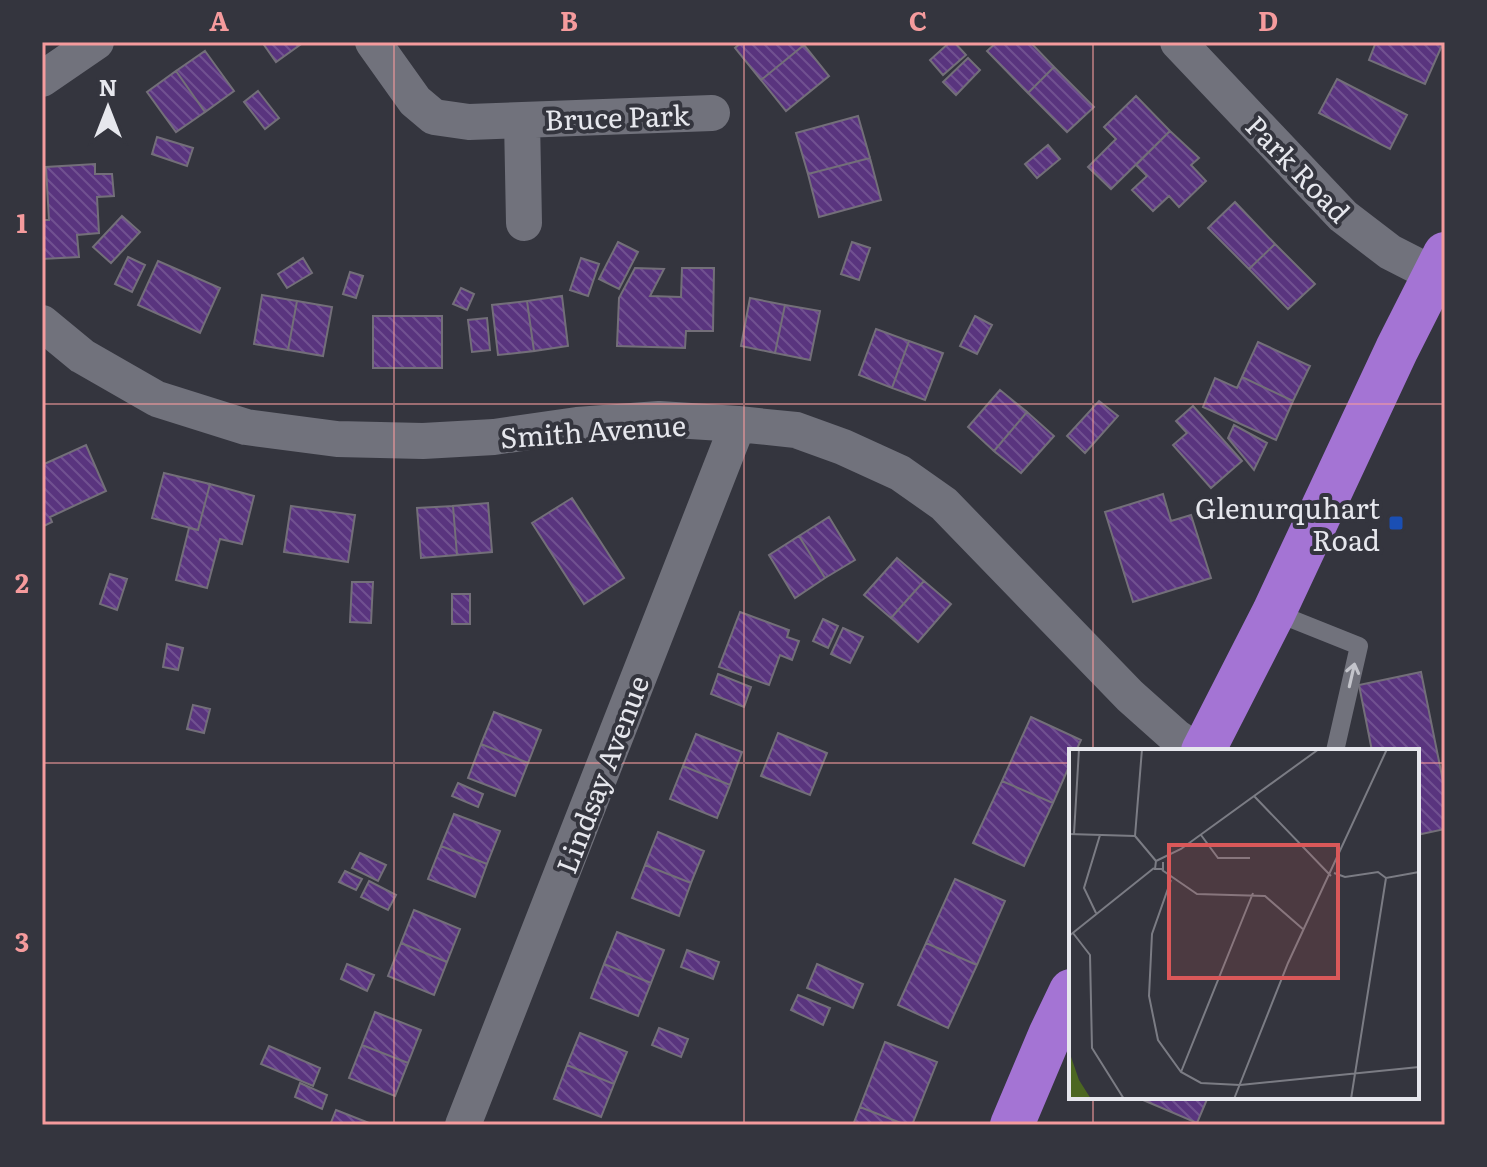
<svg xmlns="http://www.w3.org/2000/svg" width="1487" height="1167" font-family="Literata,serif">
<defs>
<pattern id="building-back-hatch" width="6" height="6" patternUnits="userSpaceOnUse" patternTransform="scale(2)"><rect width="6" height="6" fill="#59347e"/><path d="M-1 5l2 2M0 0l6 6M5-1l2 2" fill="none" stroke="#715191"/></pattern>
</defs>
<rect width="100%" height="100%" fill="#34353e"/>
<!-- building -->
<path fill="url(#building-back-hatch)" stroke="#736f79" stroke-width="2" d="M262,42H304L276,62Z
M742,42H801L804,45L761,80L735,48Z
M950,42H954L966,55L943,75L930,60Z
M997,42H1030L1054,67L1028,93L987,51Z
M1376,42H1440L1443,43L1425,84L1369,60Z
M804,45L829,76L786,111L761,80Z
M205,51L234,91L205,112L176,71Z
M968,58L980,70L956,95L943,82Z
M1054,67L1094,107L1067,132L1028,93Z
M176,71L205,112L176,132L147,92Z
M1337,79L1407,115L1390,149L1319,113Z
M258,91L279,118L265,129L244,102Z
M1136,96L1170,131L1111,189L1088,167L1116,139L1104,127Z
M858,116L870,158L808,174L796,133Z
M1170,131L1199,158L1191,165L1206,181L1179,207L1169,196L1153,211L1132,190L1147,176L1136,165Z
M157,137L193,148L187,166L152,154Z
M1048,145L1060,159L1037,178L1025,164Z
M870,158L881,200L819,217L808,174Z
M95,164V174H112L114,196L97,197L99,233L77,235L79,257L42,259V220H49L46,167Z
M1235,202L1275,244L1249,269L1208,228Z
M122,216L140,232L111,263L93,247Z
M618,242L638,252L619,289L599,279Z
M852,242L870,248L859,280L841,274Z
M1275,244L1315,284L1288,309L1249,269Z
M128,257L145,265L132,292L115,284Z
M303,258L312,273L287,288L278,274Z
M581,258L599,264L588,296L570,290Z
M158,261L220,288L200,333L138,305Z
M635,268L664,269L650,296L681,297L682,268H714L713,331H686L685,348L617,346L619,298Z
M350,272L363,276L356,298L343,294Z
M461,288L474,294L467,310L453,304Z
M262,295L297,301L288,350L254,344Z
M562,296L568,346L534,351L527,301Z
M750,298L785,305L775,353L741,346Z
M297,301L332,307L323,356L288,350Z
M527,301L534,351L498,355L492,305Z
M785,305L820,311L810,360L775,353Z
M373,316H442V368H373Z
M975,316L992,325L977,354L960,346Z
M487,318L490,350L472,352L468,320Z
M876,329L909,341L892,388L859,375Z
M909,341L943,353L925,400L892,388Z
M1258,342L1310,366L1293,401L1242,377Z
M1242,377L1293,401L1276,440L1203,407L1215,378L1237,388Z
M1000,390L1027,412L994,451L968,427Z
M1099,401L1118,416L1085,453L1067,436Z
M1193,406L1242,461L1211,488L1173,445L1187,433L1176,421Z
M1027,412L1054,436L1021,473L994,451Z
M1234,425L1267,443L1254,470L1228,438Z
M86,445L106,491L50,517L52,522L42,527V465Z
M164,473L210,484L198,530L152,518Z
M210,484L254,496L242,544L220,539L207,588L176,580L189,528L198,530Z
M1163,494L1171,521L1191,515L1211,578L1133,602L1105,512Z
M572,498L624,578L584,604L532,523Z
M488,503L492,552L457,555L453,506Z
M291,506L355,515L348,562L284,552Z
M453,506L457,555L421,558L417,508Z
M829,517L855,560L825,578L799,536Z
M799,536L825,578L795,598L769,555Z
M897,558L924,581L891,618L864,595Z
M110,574L127,579L117,610L100,604Z
M924,581L951,604L918,642L891,618Z
M352,582H373L371,623L350,622Z
M452,594H470V624H452Z
M740,612L789,630L787,637L799,641L792,660L780,655L769,685L719,667Z
M823,619L838,626L828,648L813,641Z
M843,628L863,637L850,663L831,654Z
M167,644L183,648L178,670L163,667Z
M1421,672L1445,791V829L1417,835V751H1372L1359,685Z
M718,674L751,687L744,707L711,694Z
M193,705L210,709L204,733L187,729Z
M494,712L541,730L528,763L481,744Z
M1031,717L1081,740L1076,751H1071V762L1053,803L1002,781Z
M778,733L827,753L810,795L761,776Z
M696,734L742,752L730,785L683,766Z
M481,744L528,763L515,796L468,778Z
M683,766L730,785L717,818L670,799Z
M1002,781L1053,803L1024,866L973,843Z
M458,783L483,794L478,807L452,796Z
M454,814L500,831L487,864L441,846Z
M658,832L704,851L691,883L645,865Z
M441,846L487,864L475,897L428,879Z
M360,853L386,865L378,881L352,868Z
M645,865L691,883L679,916L632,898Z
M345,871L362,879L356,890L339,882Z
M955,879L1005,901L977,965L926,943Z
M369,881L396,895L388,910L361,897Z
M414,910L460,929L447,962L401,943Z
M617,932L664,950L651,983L604,964Z
M401,943L447,962L434,995L388,976Z
M926,943L977,965L948,1028L898,1005Z
M687,950L719,962L713,979L681,967Z
M347,964L374,975L367,991L341,979Z
M604,964L651,983L638,1016L591,998Z
M817,964L863,984L853,1008L807,988Z
M798,995L830,1008L823,1025L791,1010Z
M375,1012L421,1030L408,1063L362,1045Z
M659,1028L688,1039L681,1057L652,1045Z
M580,1033L627,1052L614,1084L567,1065Z
M885,1042L937,1062L912,1125H906L860,1107Z
M362,1045L408,1063L395,1096L349,1078Z
M269,1046L320,1068L313,1086L261,1064Z
M567,1065L614,1084L601,1117L554,1099Z
M300,1083L327,1095L322,1109L295,1097Z
M1136,1097H1208L1197,1123Z
M860,1107L906,1125H853Z
M336,1110L374,1125H330Z"/>
<g fill="none" stroke-linecap="round" stroke-linejoin="round">
<!-- service -->
<path stroke="#71727c" stroke-width="18" d="M1274,612L1359,646L1335,751"/>
<!-- minor -->
<path stroke="#71727c" stroke-width="36" d="M373,42L415,101L434,117L469,122L712,113
M1178,42L1343,216L1390,252L1435,275
M42,79L96,42
M522,120L524,223
M42,323L82,356L157,399L246,427L337,439L423,441L494,437L577,425L659,419L738,424L796,430L843,447L900,473L944,504L1130,696L1176,737L1197,751
M463,1125L738,424"/>
<!-- trunk -->
<path stroke="#a474d4" stroke-width="44" d="M1203,751L1274,612L1397,349L1445,254
M1012,1125L1050,1035L1071,991"/>
</g>
<!-- one-way arrows -->
<defs><path id="oneway-shaft" d="M-6 0H5M1.5-3L5.5 0L1.5 3" fill="none" stroke-width="1.6" stroke-linecap="round" stroke-linejoin="round" transform="scale(2)"/></defs>
<use stroke="#c3c4cb" href="#oneway-shaft" transform="translate(1352 675) rotate(-77)"/>
<!-- grid -->
<path fill="none" stroke="#f59b9d" stroke-width="2" stroke-opacity="0.55" d="M394,42V1125M744,42V1125M1093,42V751M42,404H1445M42,763H1071M1417,763H1445M1093,1097V1125"/>
<!-- markers -->
<rect fill="#1a4fb4" stroke="#34353e" stroke-width="3" x="1388" y="515" width="16" height="16" rx="4"/>
<g text-anchor="middle" dominant-baseline="central" stroke-width="8" stroke-linejoin="round" paint-order="stroke">
<!-- street labels -->
<g font-size="28" fill="#e6e7ed" stroke="#34353e">
<text transform="translate(617 116) rotate(-2)">Bruce Park</text>
<text transform="translate(1299 168) rotate(46)">Park Road</text>
<text transform="translate(593 430) rotate(-4)">Smith Avenue</text>
<text transform="translate(601 774) rotate(-69)">Lindsay Avenue</text>
</g>
<!-- poi labels -->
<g font-size="28" fill="#e6e7ed" stroke="#34353e" text-anchor="end">
<text x="1380" y="507">Glenurquhart<tspan x="1380" dy="32">Road</tspan></text>
</g>
</g>
<!-- overview -->
<g transform="translate(1069 749)">
<rect width="350" height="350" fill="#34353e"/>
<path d="M0,302L10,331L22,350H0Z" fill="#4c6721"/>
<path fill="none" stroke="#7b7c84" stroke-width="2" d="M185,47L262,127M0,85L66,87M5,85L10,0M132,86L149,109H181M66,87L73,0M66,87L87,112M94,113V120H86L87,112L112,100L250,0M93,121L128,145L196,147L235,181M265,124L276,128L309,123L317,129L350,123M102,131L83,185L80,247L89,291L112,323L132,334L171,336L350,318M27,164L15,139L31,86M4,184L21,206L23,299L55,350M0,187L85,119M112,323L184,144M165,350L219,214L318,0M282,350L317,129"/>
<path fill="#da5859" fill-opacity="0.15" stroke="#da5859" stroke-width="4" d="M100,96H269V229H100Z"/>
<rect width="350" height="350" fill="none" stroke="#e6e7ed" stroke-width="4"/>
</g>
<!-- border -->
<rect width="1487" height="1167" fill="none" stroke="#34353e" stroke-width="88"/>
<!-- north arrow -->
<g transform="translate(108 108)" stroke="#34353e" stroke-width="6" paint-order="stroke">
<path d="M0-6L14 30L0 20L-14 30Z" fill="#e6e7ed"/>
<text y="-12" font-size="22" font-weight="bold" text-anchor="middle" fill="#e6e7ed">N</text>
</g>
<rect x="44" y="44" width="1399" height="1079" fill="none" stroke="#f59b9d" stroke-width="3"/>
<g font-size="26" text-anchor="middle" font-weight="bold" fill="#f59b9d">
<text x="219" y="31">A</text>
<text x="569" y="31">B</text>
<text x="918" y="31">C</text>
<text x="1268" y="31">D</text>
<text x="22" y="233">1</text>
<text x="22" y="593">2</text>
<text x="22" y="952">3</text>
</g>
</svg>
